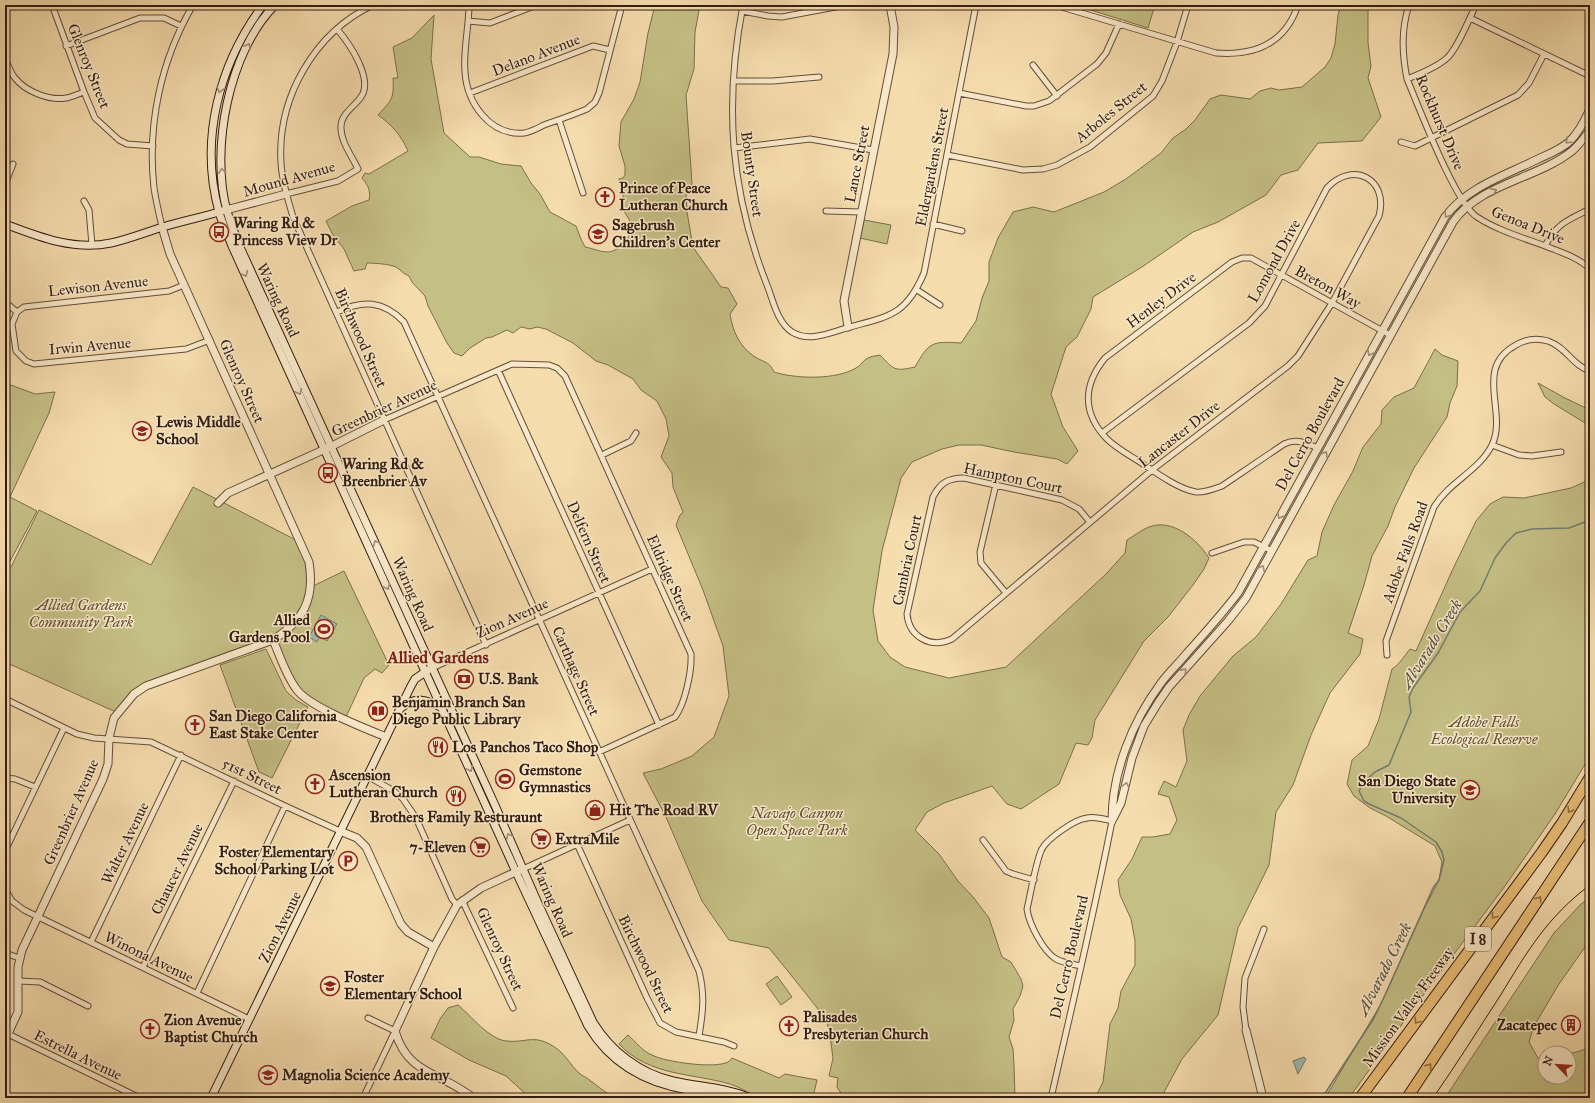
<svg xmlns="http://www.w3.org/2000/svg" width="1595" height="1103" font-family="'IM FELL Great Primer',serif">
<rect width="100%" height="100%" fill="#f6ddae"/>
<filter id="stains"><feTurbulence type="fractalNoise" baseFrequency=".005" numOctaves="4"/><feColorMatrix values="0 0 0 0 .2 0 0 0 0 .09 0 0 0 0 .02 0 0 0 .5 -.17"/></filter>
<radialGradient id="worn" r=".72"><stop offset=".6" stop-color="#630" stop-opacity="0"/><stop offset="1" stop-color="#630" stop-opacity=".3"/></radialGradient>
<!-- green -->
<path fill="#c4bf85" stroke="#7c6e4a" d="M655,5H700L695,32L694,69L686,95L692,184L686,192L687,212L693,247L721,287L728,288L737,304L730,314C733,332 739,346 755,357C765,363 769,361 774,372C796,379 836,380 856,368C861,366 863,360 868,358C871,356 876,356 880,355C894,369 893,372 915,367C929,342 932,341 961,343L976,321L982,298L989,281V262L998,238L1013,212L1033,207L1054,212L1104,192L1126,179L1161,153L1173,138L1186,129L1195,120L1210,99L1221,95L1250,99L1260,91L1271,88L1279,90L1302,87L1325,67L1331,58L1335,44L1338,15L1341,5H1368V43L1371,66L1368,78L1381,117L1362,141L1318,143L1298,170L1281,175L1266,195L1218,222L1193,232L1142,267L1093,297L1091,309L1077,337L1066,347L1051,394L1063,427L1078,451L1067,464L1057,459L1014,452L981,445H959L942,449L912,462L901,478L882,551L873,610L878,641L890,657L905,667L949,678L1006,667L1106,574L1125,553L1127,540C1134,536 1141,530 1149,527C1172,518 1197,539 1209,558L1204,569L1193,585L1168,617L1144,641L1095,720L1092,738L1088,745L1076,743L1059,784L1021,809L1007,804L992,786L944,803L927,812L915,830L939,854L958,881L973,897L989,918L1002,957L1011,962L1021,979L1023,986L1020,996L1013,1009L1014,1020L1009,1037L1013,1049L1014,1066L1015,1098H844L837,1087L838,1078L829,1076L833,1058L829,1029L826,1021L818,1009L787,970L769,948L729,940L702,901L666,817L643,773L661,769L692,756L714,737L729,696L723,646L703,590L676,525L680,515L683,512L673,487L672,473L661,457L669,436L666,419L657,401L641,390L633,379L608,365L596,361L573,343L546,329L537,327L530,329L521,327L513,333L507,330L492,337L486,338L470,348L462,356L454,353L447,343L428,306L425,296L412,282L409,276C403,274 400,269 396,267C389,264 374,263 367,263L365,269L354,271L344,249L333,235L326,221L352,206L369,200C371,191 368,185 362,178L365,173L369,174L408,151C401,135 392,125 378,115C392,100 394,99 393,78H398L393,47L412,38L434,15L431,59L444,133L470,157H479L501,164L521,166L531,183L540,194L550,212L576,226L581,239L585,247C592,248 600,252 607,252C619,252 633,237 631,224C630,220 627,216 625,213C622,204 623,194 624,185L619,184V179L623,178L625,175V166L619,146L621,122L634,99L640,82L648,33Z
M1075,5H1155L1148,28Z
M864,220L891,225L887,244L860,238Z
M1435,349L1442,355L1458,361L1457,386L1450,403L1447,417L1414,468L1395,507L1388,526L1372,556L1364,585L1348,633L1363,639L1360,654L1330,693L1311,735L1293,785L1276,812L1269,865L1238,928L1218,1015L1182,1059L1161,1098H1095L1103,1082L1110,1024L1118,1008L1121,991L1135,965V941L1131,919L1120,895L1118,880L1132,859L1142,837H1153L1170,834L1177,820L1169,797L1158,794L1164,781L1176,787L1187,761L1183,730L1189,715L1200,696L1233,656L1256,637L1281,604L1308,560L1317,556L1322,532L1334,505L1353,471L1363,447L1381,424L1382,410L1394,397L1414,388Z
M5,381L8,384L35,394L55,392L49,413L10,497L37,511L8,565L5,566Z
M1538,383L1565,398L1590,410V426L1554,404L1545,397Z
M1590,477V756L1555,814L1505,886L1421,998L1349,1098H1325L1381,1004L1424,909L1439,880L1442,862L1435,846L1386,816L1370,808L1354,796L1347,784L1352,760L1368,746L1379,719L1392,669C1400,664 1404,656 1410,649L1416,651L1452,571L1476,521L1490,504L1503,497L1524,498L1571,488L1584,482Z
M193,487L294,539L307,557L311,587L344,571L389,665L382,673L375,669L364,678L346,717L301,694L273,640L146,686L118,713L5,662V569L11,567L39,510L151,565Z
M266,649L286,691L296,700L308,707L272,778L259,772L220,665Z
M1590,898V940L1559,984L1534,1026L1529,1042L1538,1058H1545V1077H1569V1054L1590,1048V1098H1445L1554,933L1581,904Z
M777,976L792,997L781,1005L766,984Z
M458,1005C471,1016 489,1039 506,1041C527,1043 533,1034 553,1046C565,1053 570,1065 580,1074C583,1076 586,1077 588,1079C598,1086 605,1093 616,1098H530L506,1076L469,1060L431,1038L440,1019L448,1008Z
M628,1035C636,1042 642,1051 652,1055C665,1062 715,1069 728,1062C730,1061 731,1059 732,1058L779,1078L785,1074L817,1080L814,1093L822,1098C805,1098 780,1100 764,1098C755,1097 740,1087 730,1084C691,1073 649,1076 619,1044Z"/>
<!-- water -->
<path fill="#9dbbad" stroke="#737c6e" d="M321,615L337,624L327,641L315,634V635L319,638L317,642L309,637Z
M1304,1057L1306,1059L1298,1074L1293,1061Z"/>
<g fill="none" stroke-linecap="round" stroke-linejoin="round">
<!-- shore -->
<path stroke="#686c5e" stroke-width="1" d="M323,621L331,626L326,634L318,631Z"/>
<!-- stream -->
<path stroke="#737c6e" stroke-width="1.5" d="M1322,1098L1374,1018L1385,995L1433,888L1439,880L1444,860L1442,852L1436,842L1401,818L1369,804L1364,801L1359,791L1363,783L1375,772L1389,765L1411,712L1409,697L1413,688L1438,653L1460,612L1480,591L1495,558L1506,543L1516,533L1532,529L1569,528L1585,522L1590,523"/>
<!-- minor casing -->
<g stroke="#644d38" stroke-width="7">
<path id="minor" d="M52,5L84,92L95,118L119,140L127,144L153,146
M373,5C314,33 277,98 281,163C282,182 288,199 293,217L486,645
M469,5C469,27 463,50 465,72C467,103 490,136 524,133C531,132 538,128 544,125C558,120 573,115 587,109L595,102L599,93L622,5
M743,5C724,104 730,191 767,285C773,300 777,322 792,332C810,343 831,332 850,327C890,316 906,315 924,273L976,5
M1055,5L1216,53C1254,56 1285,44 1298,5
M1409,5C1401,30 1402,53 1407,79C1419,107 1455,203 1477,217C1500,232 1528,239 1553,249C1566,254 1580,259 1590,269
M742,11L768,16L782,17L846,5
M1470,18L1590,76
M468,21L490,23L537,5
M66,46L140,18H164L181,26
M5,58C8,65 10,72 15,78C25,91 49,101 66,98C72,97 78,94 84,92
M1033,65L1057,96
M1407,79C1420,74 1435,68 1446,59C1457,50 1469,19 1476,5
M734,81H773L819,77
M470,93L593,46L610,50
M959,93L1026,106H1034L1049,101L1097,64L1106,53L1119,24
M559,120L583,193
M1401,142L1415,146L1518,95L1529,83L1544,54
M734,148L810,139L873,150
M947,155L1023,170L1043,169L1057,165L1090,147L1153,96L1162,81L1177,42L1188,5
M5,184L13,164
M286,194L338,181L358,169C352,156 340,141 341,126C341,114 355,106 361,97C374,79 349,43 337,29
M84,201L89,210L92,245
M826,211L861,212
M933,224L962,231
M162,227C159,214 156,201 154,188C147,124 161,60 193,5
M1545,246C1557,223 1568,220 1590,209
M184,285L169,291L24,307L17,312L12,324L16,351L26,361L34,364L186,349L210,340
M917,290L940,305
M5,302L17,312
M337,312C363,300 383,300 404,322L699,971C705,995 703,1012 699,1036
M498,370L659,725
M384,420L512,364L549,365L557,368L565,376L691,654C692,671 685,704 675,717L599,752
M1492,445L1519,455L1532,456L1561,452
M1318,448C1305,443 1297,438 1284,444L1222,486C1214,489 1204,493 1196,492C1178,489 1155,472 1140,462C1129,455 1116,448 1107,439C1082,413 1083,385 1105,358L1232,262L1242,258H1251L1390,335
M602,455L631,441L636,433
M996,484L980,552L981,563L1006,593
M1089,521L1079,509L1062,500L964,478C948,478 940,483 933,497L907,614C909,637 931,649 952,639L1152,470L1288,366L1298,356L1332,303L1379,216C1389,179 1353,160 1327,188L1265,306L1249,323L1102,433
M1212,553L1244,542H1254L1272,551
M1387,655L1386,641L1434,507C1449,482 1479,471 1492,445C1508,412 1473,368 1516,345C1526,339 1538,338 1548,341C1566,347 1573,366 1590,371
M432,668L652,569
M5,699L77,734L94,738L151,742L285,806L340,831
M367,776L394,791L403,799L416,818L452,899L457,905
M5,778L15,779L35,787
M983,840L1006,871L1013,874L1034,880
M577,844L647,998L660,1023L676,1032L724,1042L734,1046
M5,851L64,728
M523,869L630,820
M5,889L12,901L24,910L249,1019
M462,900L513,1008
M91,942L181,755
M5,953L19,958
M143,967L234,781
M19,981L40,982L88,1006
M197,993L285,806
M1246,1030L1243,1007L1245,978L1264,929
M6,1033L140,1098
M363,1098L395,1031L368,1018
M1051,1098C1072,1006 1094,914 1112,821C1104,819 1095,816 1087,818C1075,819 1045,840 1041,851C1035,866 1031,892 1027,909C1029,924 1043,951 1056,959C1063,963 1073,964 1081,966"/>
</g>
<!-- tertiary casing -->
<g stroke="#644d38" stroke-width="9">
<path id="tertiary" d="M226,210L286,194
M848,327L844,301L893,54L894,27L890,5
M218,503L228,493L332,446L384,420
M273,640C280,656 286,676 297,690C310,707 364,728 386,737
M1113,819L1121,803L1132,758L1144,726L1158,703L1169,687L1228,621L1246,598L1453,222C1479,184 1537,179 1572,151C1579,145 1585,137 1590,130
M1112,821C1112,772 1132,722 1161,683C1169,672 1179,663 1187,653C1205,633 1222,614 1238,593L1445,217C1467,187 1506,175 1538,159C1549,154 1562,149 1570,141C1579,132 1585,120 1590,109
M340,831L357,838L366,847L401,924L408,932L434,947
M1246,1030L1263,1098
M5,1040L18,1012V967L22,950L103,779L108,764L109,738L114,718L134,694L146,686L273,640C304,620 315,599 309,562L184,285L170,254L162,227
M473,1098C442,1072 408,1076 395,1031L434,947L457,905L481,888L522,869"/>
</g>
<!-- secondary casing -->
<g stroke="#331d10" stroke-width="9">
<path id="secondary" d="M263,5C219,64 199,140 219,212C222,223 228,235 232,246L516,872L588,1026C610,1063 646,1083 688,1090C703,1092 720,1092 734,1098
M275,5C229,51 210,149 227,211C230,222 235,234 239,245L494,803L537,901L593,1022C611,1051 639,1073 673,1081C699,1087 725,1087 750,1098
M5,224C39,237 74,251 111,243C129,239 146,232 163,227C183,221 203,217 222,211
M401,708C415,696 427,699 442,708
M211,1098L411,686L415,679L428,670"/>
</g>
<!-- motorway casing -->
<g stroke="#331d10" stroke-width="12">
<path id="motorway" d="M1360,1098L1542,852L1562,823L1590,777
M1407,1098L1590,822"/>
</g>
<!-- minor -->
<use href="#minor" stroke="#f9e9ca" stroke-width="5"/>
<!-- tertiary -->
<use href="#tertiary" stroke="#f9e9ca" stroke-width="7"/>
<!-- secondary -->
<use href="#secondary" stroke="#f9e9ca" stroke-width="7"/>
<!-- motorway -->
<use href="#motorway" stroke="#ebbe77" stroke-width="10"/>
<!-- tram -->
<path stroke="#331d10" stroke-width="1" d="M1433,1098C1456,1065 1478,1030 1500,996C1527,952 1547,917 1590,885"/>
</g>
<!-- one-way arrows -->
<defs><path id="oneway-chevron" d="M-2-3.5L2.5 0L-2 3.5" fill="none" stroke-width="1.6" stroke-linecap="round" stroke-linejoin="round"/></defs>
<g stroke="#a08d76">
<use href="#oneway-chevron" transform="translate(248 46) rotate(-64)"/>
<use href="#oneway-chevron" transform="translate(220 90) rotate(105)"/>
<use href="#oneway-chevron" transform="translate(1568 141) rotate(137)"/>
<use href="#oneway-chevron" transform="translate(222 171) rotate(-95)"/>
<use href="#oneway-chevron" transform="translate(1494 191) rotate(-26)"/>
<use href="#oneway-chevron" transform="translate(1447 215) rotate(124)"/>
<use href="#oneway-chevron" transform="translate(245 274) rotate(66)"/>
<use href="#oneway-chevron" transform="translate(1370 353) rotate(119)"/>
<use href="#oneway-chevron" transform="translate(299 392) rotate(66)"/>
<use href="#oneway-chevron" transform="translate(1325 454) rotate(-61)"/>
<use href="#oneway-chevron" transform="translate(1280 516) rotate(119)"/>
<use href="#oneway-chevron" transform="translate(376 543) rotate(-114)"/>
<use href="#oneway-chevron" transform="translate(1262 568) rotate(-61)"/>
<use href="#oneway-chevron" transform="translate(387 587) rotate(66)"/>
<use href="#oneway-chevron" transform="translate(1184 671) rotate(-48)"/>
<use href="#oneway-chevron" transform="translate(470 769) rotate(66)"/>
<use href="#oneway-chevron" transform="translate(1126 785) rotate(-77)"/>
<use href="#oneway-chevron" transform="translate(509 836) rotate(-114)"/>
</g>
<g stroke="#8f6e44">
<use href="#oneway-chevron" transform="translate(1570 810) rotate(121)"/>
<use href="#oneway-chevron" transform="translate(1539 899) rotate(-56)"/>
<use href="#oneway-chevron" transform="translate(1494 916) rotate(126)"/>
<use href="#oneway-chevron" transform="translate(1417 1021) rotate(126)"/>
<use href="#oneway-chevron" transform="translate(1429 1066) rotate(-56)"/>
</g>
<!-- icons -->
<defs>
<g id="church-ring" transform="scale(1)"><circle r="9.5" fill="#f9e9ca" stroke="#8f2418" stroke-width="1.5"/><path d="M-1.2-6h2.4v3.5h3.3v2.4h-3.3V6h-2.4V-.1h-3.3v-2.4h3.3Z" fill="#8f2418"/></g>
<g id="bus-ring" transform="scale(1)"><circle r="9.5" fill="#f9e9ca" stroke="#8f2418" stroke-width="1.5"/><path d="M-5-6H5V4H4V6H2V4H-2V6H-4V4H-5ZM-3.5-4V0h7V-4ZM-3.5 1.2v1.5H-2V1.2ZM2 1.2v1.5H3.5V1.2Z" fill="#8f2418"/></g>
<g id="school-ring" transform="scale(1)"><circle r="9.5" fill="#f9e9ca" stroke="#8f2418" stroke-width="1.5"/><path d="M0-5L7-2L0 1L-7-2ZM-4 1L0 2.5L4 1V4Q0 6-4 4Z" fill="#8f2418"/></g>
<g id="stadium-ring" transform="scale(1)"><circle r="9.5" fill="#f9e9ca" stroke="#8f2418" stroke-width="1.5"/><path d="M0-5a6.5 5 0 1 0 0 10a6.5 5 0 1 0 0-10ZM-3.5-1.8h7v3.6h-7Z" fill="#8f2418"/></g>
<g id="bank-ring" transform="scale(1)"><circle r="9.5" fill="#f9e9ca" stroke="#8f2418" stroke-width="1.5"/><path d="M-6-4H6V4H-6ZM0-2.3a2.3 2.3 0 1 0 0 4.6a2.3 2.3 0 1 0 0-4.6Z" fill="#8f2418"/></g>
<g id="library-ring" transform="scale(1)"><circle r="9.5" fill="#f9e9ca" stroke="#8f2418" stroke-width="1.5"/><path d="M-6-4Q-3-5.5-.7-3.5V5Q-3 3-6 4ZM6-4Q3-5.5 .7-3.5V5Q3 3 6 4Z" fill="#8f2418"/></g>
<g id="restaurant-ring" transform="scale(1)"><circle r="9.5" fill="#f9e9ca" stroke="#8f2418" stroke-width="1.5"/><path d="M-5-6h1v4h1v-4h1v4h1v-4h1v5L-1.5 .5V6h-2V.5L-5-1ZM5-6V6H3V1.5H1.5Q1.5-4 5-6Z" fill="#8f2418"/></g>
<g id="university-ring" transform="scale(1)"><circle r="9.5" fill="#f9e9ca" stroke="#8f2418" stroke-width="1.5"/><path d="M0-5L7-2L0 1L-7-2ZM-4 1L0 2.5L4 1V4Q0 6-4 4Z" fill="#8f2418"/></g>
<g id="shop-ring" transform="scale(1)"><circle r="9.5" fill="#f9e9ca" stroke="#8f2418" stroke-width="1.5"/><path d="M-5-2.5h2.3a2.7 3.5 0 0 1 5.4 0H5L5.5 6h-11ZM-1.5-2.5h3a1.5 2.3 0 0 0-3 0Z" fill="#8f2418"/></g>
<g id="supermarket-ring" transform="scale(1)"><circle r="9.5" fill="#f9e9ca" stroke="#8f2418" stroke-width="1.5"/><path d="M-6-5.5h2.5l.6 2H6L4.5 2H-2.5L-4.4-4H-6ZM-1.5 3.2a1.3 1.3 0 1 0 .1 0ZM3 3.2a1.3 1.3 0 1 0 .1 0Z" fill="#8f2418"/></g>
<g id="parking-ring" transform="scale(1)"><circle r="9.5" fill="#f9e9ca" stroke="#8f2418" stroke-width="1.5"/><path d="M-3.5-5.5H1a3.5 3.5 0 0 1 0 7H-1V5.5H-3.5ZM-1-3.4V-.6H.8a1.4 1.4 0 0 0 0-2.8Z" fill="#8f2418"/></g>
<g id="building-ring" transform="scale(1)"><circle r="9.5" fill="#f9e9ca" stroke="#8f2418" stroke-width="1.5"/><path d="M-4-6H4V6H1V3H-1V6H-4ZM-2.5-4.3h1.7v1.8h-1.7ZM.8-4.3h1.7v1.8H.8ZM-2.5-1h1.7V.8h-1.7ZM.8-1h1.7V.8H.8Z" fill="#8f2418"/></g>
</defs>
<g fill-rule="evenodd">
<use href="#church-ring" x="605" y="197"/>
<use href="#bus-ring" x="219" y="232"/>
<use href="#school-ring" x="598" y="234"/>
<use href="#school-ring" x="142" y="431"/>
<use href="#bus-ring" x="328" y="473"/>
<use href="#stadium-ring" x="324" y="629"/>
<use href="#bank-ring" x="464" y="679"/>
<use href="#library-ring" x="378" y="711"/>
<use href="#church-ring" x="195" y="725"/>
<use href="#restaurant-ring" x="438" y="747"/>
<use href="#stadium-ring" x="505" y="779"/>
<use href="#church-ring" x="315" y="784"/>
<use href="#university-ring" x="1470" y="790"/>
<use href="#restaurant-ring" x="456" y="796"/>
<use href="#shop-ring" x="595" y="810"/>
<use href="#supermarket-ring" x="541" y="839"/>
<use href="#supermarket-ring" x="480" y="847"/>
<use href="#parking-ring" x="348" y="861"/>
<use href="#school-ring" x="330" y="986"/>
<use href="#building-ring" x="1571" y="1025"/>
<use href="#church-ring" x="789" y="1026"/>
<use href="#church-ring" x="150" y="1029"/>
<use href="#school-ring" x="268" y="1075"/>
</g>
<g text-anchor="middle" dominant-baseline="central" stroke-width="3" stroke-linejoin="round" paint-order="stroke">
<!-- shield labels -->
<rect fill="#f9e9ca" stroke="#6e5a48" stroke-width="1" x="1465" y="927" width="26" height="24" rx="3"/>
<g font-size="14" font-weight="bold" fill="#331d10">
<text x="1478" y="939">I 8</text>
</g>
<!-- street labels -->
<g font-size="15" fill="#331d10" stroke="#f9e9ca">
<text transform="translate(536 55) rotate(-21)">Delano Avenue</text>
<text transform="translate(89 66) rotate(68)">Glenroy Street</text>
<text transform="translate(1111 112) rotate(-39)">Arboles Street</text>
<text transform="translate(1440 122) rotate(67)">Rockhurst Drive</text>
<text transform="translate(857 164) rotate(-79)">Lance Street</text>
<text transform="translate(932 167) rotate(-79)">Eldergardens Street</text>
<text transform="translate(752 174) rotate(82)">Bounty Street</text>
<text transform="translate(289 179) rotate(-16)">Mound Avenue</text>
<text transform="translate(1528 225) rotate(22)">Genoa Drive</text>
<text transform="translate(1274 261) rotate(-61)">Lomond Drive</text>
<text transform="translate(98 286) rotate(-6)">Lewison Avenue</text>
<text transform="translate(1328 287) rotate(29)">Breton Way</text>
<text transform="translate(278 300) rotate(65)">Waring Road</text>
<text transform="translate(1161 300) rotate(-37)">Henley Drive</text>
<text transform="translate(361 338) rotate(66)">Birchwood Street</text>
<text transform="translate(90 346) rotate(-5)">Irwin Avenue</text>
<text transform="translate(242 381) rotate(66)">Glenroy Street</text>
<text transform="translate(384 408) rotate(-25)">Greenbrier Avenue</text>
<text transform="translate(1179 434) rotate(-38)">Lancaster Drive</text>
<text transform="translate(1310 434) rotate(-61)">Del Cerro Boulevard</text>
<text transform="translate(1013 478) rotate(12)">Hampton Court</text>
<text transform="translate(589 542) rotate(66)">Delfern Street</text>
<text transform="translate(1405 552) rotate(-70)">Adobe Falls Road</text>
<text transform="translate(907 560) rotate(-78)">Cambria Court</text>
<text transform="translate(670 578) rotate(66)">Eldridge Street</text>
<text transform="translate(413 594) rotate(66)">Waring Road</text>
<text transform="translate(512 618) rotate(-24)">Zion Avenue</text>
<text transform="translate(576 671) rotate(66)">Carthage Street</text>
<text transform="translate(252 776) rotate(26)">51st Street</text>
<text transform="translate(71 812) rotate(-66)">Greenbrier Avenue</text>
<text transform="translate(125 843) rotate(-64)">Walter Avenue</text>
<text transform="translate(177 869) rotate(-64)">Chaucer Avenue</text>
<text transform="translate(552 900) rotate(66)">Waring Road</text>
<text transform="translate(280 927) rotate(-64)">Zion Avenue</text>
<text transform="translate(500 949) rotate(65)">Glenroy Street</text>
<text transform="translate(149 957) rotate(26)">Winona Avenue</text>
<text transform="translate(1069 957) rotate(-77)">Del Cerro Boulevard</text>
<text transform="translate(646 964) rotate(64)">Birchwood Street</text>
<text transform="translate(1408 1007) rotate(-54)">Mission Valley Freeway</text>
<text transform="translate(78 1055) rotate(26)">Estrella Avenue</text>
</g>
<!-- poi labels -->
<g font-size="15" font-weight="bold" fill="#331d10" stroke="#f9e9ca" text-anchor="start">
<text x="619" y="188">Prince of Peace<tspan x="619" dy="17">Lutheran Church</tspan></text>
<text x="233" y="223">Waring Rd &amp;<tspan x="233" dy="17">Princess View Dr</tspan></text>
<text x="612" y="225">Sagebrush<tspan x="612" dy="17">Children's Center</tspan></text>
<text x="156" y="422">Lewis Middle<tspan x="156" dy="17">School</tspan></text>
<text x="342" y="464">Waring Rd &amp;<tspan x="342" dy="17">Breenbrier Av</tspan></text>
<text x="310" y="620" text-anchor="end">Allied<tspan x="310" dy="17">Gardens Pool</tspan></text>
<text x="478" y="679">U.S. Bank</text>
<text x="392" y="702">Benjamin Branch San<tspan x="392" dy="17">Diego Public Library</tspan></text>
<text x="209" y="716">San Diego California<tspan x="209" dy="17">East Stake Center</tspan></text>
<text x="452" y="747">Los Panchos Taco Shop</text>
<text x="519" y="770">Gemstone<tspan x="519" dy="17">Gymnastics</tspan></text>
<text x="329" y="775">Ascension<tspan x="329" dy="17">Lutheran Church</tspan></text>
<text x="1456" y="781" text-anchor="end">San Diego State<tspan x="1456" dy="17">University</tspan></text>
<text x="609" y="810">Hit The Road RV</text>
<text x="456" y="817" text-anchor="middle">Brothers Family Resturaunt</text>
<text x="555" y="839">ExtraMile</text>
<text x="466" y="847" text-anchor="end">7-Eleven</text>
<text x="334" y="852" text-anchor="end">Foster Elementary<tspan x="334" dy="17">School Parking Lot</tspan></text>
<text x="344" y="977">Foster<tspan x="344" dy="17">Elementary School</tspan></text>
<text x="803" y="1017">Palisades<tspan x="803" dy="17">Presbyterian Church</tspan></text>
<text x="164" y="1020">Zion Avenue<tspan x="164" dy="17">Baptist Church</tspan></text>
<text x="1557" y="1025" text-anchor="end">Zacatepec</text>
<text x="282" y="1075">Magnolia Science Academy</text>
</g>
<!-- park labels -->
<g font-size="15" font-style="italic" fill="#5e4e33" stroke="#f9e9ca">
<text x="81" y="605">Allied Gardens<tspan x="81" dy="17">Community Park</tspan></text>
<text x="1484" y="722">Adobe Falls<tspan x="1484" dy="17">Ecological Reserve</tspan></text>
<text x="797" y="813">Navajo Canyon<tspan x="797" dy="17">Open Space Park</tspan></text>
</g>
<!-- water labels -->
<g font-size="16" font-style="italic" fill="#534c3f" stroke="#f9e9ca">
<text transform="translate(1431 644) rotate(-58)">Alvarado Creek</text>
<text transform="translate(1384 969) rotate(-63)">Alvarado Creek</text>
</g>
<!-- quarter labels -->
<g font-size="17" font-weight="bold" fill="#7a1f14" stroke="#f9e9ca">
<text x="438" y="657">Allied Gardens</text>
</g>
</g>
<!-- margin -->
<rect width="1595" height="1103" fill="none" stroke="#f6ddae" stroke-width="20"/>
<rect x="6" y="6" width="1583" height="1091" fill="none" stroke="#331d10" stroke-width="2"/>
<rect x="10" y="10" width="1575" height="1083" fill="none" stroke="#331d10"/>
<!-- north arrow -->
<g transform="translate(1557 1065) rotate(295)"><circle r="19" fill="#f9e9ca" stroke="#aa9780"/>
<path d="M0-3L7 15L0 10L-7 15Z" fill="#8f2418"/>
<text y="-6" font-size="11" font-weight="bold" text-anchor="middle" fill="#331d10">N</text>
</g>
<rect width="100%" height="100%" filter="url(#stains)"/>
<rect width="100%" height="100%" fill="url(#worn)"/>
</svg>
